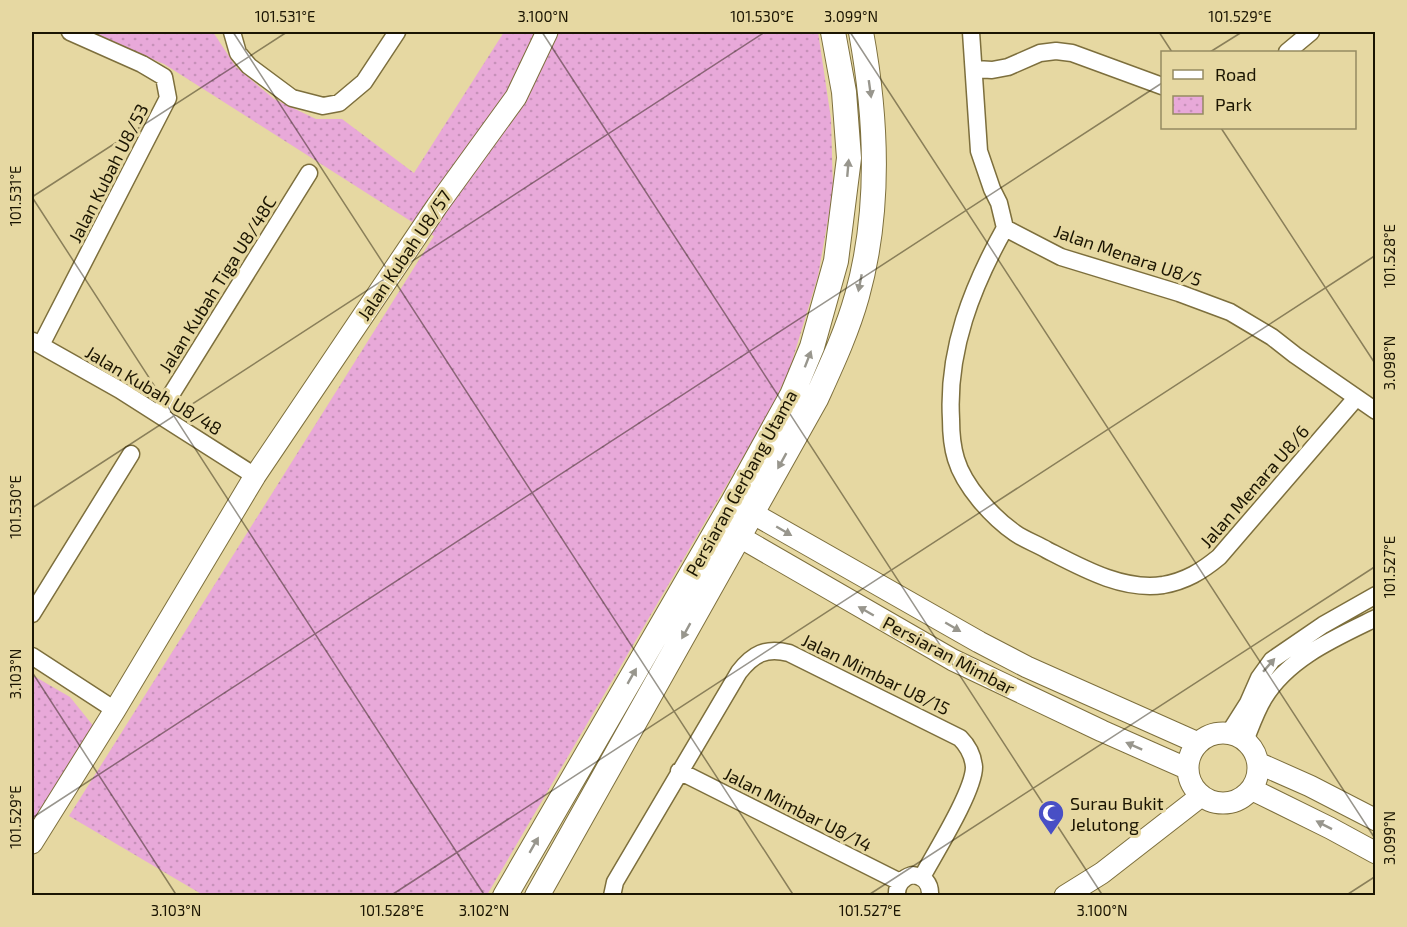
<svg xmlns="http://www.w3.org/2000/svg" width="1407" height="927" font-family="'Exo 2',sans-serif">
<defs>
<pattern id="park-dots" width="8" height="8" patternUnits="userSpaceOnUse" patternTransform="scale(1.5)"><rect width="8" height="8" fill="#e8a9d9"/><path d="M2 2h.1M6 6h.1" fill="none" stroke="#c691b9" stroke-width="1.8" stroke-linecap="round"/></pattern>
</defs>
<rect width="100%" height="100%" fill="#e6d8a2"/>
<!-- park -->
<path fill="url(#park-dots)" d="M89,32H213L236,67L274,99L316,119H342L414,173L504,32H818L831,119L833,191L818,276L790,368L771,409L487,895H203L69,816L434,236L164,64Z
M32,675L70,697L95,728L32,832Z"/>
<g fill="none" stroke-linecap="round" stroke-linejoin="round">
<!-- minor casing -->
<g stroke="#7d6f3d" stroke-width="19">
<path id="minor" d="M232,32L238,53L249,66L292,98L323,106L339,103L364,82L397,32
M971,32L979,151L992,189L999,203L1005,228L1061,257L1179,293L1230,312L1272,337L1295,355L1376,411
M1287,52L1311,32
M975,69L992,70L1008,67L1040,53L1056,51L1072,53L1162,86
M1005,228C972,287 947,350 951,419C951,432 952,446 956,459C964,486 992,517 1015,533C1025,540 1037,544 1047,550C1082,568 1123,591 1163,585C1186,581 1202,571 1219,557L1356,398
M33,341L120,390L255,476
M41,345L168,98L164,77L142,64L70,32
M159,414L309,173
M32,614L131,454
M32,656L115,710
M1229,733L1248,703L1259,678L1272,660L1323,625L1376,595
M1245,741C1251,726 1256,711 1264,698C1288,658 1335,638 1376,618
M679,771L900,882
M612,896L615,882L739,672C753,654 766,647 789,653L960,738C968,746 973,755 974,767C974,791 935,853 922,877
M897,896C896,885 902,878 912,875C924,876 931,883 930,896"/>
</g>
<!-- tertiary casing -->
<g stroke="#7d6f3d" stroke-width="23">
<path id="tertiary" d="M738,505L979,642L1027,667L1198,743
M726,529L953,660L1102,731L1188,769
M1188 768a35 35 0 1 1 70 0a35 35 0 1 1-70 0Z
M1258,763L1310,786L1376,820
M1251,789L1330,828L1376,853
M32,843L115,710L255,476L437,206L516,97L547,32
M1065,896L1102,873L1201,796"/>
</g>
<!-- secondary casing -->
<g stroke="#7d6f3d" stroke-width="26">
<path id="secondary" d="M505,896L733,502L792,395L812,347L836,261L849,158L844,92L833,32
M537,896L816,399C831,366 847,332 857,296C881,210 877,119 861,32"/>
</g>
<!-- minor -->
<use href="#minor" stroke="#fff" stroke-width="16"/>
<!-- tertiary -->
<use href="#tertiary" stroke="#fff" stroke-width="21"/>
<!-- secondary -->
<use href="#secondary" stroke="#fff" stroke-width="24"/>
</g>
<!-- one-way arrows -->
<defs><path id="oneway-solid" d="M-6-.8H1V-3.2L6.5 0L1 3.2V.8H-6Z" transform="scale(1.5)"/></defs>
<g fill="#98968d">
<use href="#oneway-solid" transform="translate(870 89) rotate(82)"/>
<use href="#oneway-solid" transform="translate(848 168) rotate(-85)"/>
<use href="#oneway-solid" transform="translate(860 283) rotate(101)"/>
<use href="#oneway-solid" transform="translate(808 359) rotate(-69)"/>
<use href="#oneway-solid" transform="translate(782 461) rotate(119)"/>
<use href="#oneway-solid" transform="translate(784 531) rotate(30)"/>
<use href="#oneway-solid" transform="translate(866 611) rotate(-150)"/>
<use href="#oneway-solid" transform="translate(953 627) rotate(30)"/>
<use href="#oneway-solid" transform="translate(686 631) rotate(119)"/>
<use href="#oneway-solid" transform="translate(1269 665) rotate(-49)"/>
<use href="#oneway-solid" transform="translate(632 676) rotate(-60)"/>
<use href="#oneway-solid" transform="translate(1134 746) rotate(-156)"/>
<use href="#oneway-solid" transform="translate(1324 825) rotate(-153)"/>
<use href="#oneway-solid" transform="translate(534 845) rotate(-60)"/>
</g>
<!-- ticks -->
<path fill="none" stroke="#1b1502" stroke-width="1.5" stroke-opacity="0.45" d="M233,32L794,896M542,32L1103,896M850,32L1376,840M1159,32L1172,52M1210,52L1242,32M1221,128L1376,365M32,197L287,32M32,197L485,896M32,508L765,32M32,672L177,896M32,818L1162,83M390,896L1376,255M867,896L1376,566M1345,896L1376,876"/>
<!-- icons -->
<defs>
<g id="mosque-pin" transform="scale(1.35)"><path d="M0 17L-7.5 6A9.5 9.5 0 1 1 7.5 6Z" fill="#484fc5" stroke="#e6d8a2"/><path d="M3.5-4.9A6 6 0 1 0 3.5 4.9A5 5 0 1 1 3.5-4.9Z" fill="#fff"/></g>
</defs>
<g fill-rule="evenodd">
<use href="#mosque-pin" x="1051" y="813"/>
</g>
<g text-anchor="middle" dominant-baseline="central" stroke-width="6" stroke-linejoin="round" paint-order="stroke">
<!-- street labels -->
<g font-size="18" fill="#1b1502" stroke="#e6d8a2">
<text transform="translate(108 173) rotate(-63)">Jalan Kubah U8/53</text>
<text transform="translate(404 255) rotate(-56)">Jalan Kubah U8/57</text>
<text transform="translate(1128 255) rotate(19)">Jalan Menara U8/5</text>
<text transform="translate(217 284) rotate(-58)">Jalan Kubah Tiga U8/48C</text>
<text transform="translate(154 390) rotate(31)">Jalan Kubah U8/48</text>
<text transform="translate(741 483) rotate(-61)">Persiaran Gerbang Utama</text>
<text transform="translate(1254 486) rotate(-49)">Jalan Menara U8/6</text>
<text transform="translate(949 655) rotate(28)">Persiaran Mimbar</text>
<text transform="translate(876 674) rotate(26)">Jalan Mimbar U8/15</text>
<text transform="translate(798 809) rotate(27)">Jalan Mimbar U8/14</text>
</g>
<!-- poi labels -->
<g font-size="18" fill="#1b1502" stroke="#e6d8a2" text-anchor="start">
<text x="1070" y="803">Surau Bukit<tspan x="1070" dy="21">Jelutong</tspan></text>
</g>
</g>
<!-- border -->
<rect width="1407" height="927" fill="none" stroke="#e6d8a2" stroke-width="66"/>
<!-- legend -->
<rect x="1161" y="51" width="195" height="78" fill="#e6d8a2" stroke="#958a62" stroke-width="1.5"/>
<rect x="1173" y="70" width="30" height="9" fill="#ffffff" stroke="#958a62" stroke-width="1.5"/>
<text x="1215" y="81" font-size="18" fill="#1b1502">Road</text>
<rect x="1173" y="96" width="30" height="18" fill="url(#park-dots)" stroke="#958a62" stroke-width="1.5"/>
<text x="1215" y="111" font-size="18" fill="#1b1502">Park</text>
<rect x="33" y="33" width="1341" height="861" fill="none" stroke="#1b1502" stroke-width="2"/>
<g font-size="15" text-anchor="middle" fill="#1b1502">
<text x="285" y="22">101.531°E</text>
<text x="543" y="22">3.100°N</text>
<text x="762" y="22">101.530°E</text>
<text x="851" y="22">3.099°N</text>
<text x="1240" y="22">101.529°E</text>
<text transform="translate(16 196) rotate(-90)" y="5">101.531°E</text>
<text transform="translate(1390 256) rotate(-90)" y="5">101.528°E</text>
<text transform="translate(1390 363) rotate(-90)" y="5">3.098°N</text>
<text transform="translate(16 507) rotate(-90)" y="5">101.530°E</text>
<text transform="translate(1390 567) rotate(-90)" y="5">101.527°E</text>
<text transform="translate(16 674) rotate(-90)" y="5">3.103°N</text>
<text transform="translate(16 817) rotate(-90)" y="5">101.529°E</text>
<text transform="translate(1390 838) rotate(-90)" y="5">3.099°N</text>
<text x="176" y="916">3.103°N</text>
<text x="392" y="916">101.528°E</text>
<text x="484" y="916">3.102°N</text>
<text x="870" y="916">101.527°E</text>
<text x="1102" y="916">3.100°N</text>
</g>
</svg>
